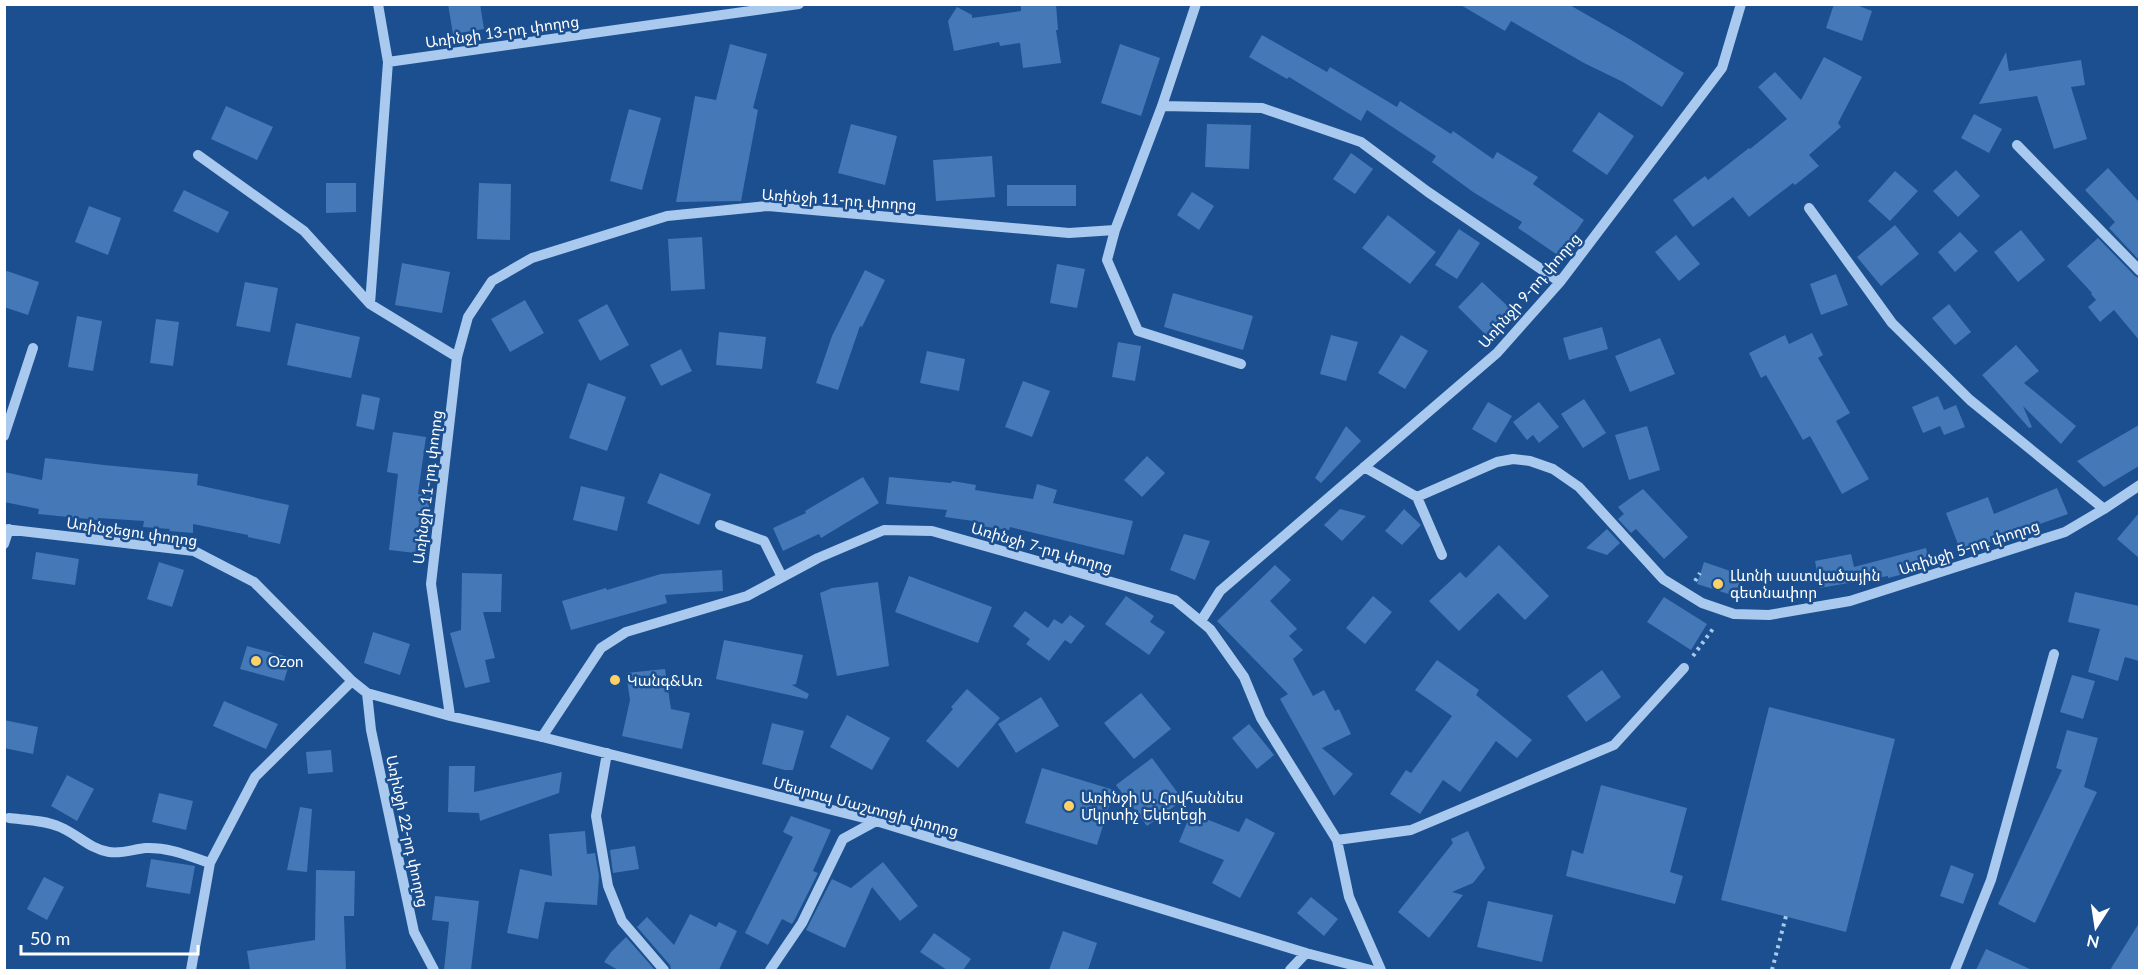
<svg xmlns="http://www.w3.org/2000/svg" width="2144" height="975" font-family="Lato,'Noto Sans Armenian',sans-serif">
<rect width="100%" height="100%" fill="#1b4f8f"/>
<!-- building -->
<path fill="#4478b7" d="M448,4H480L484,29L453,34Z
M1056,4L1058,30H1056L1061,63L1023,68L1020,43L1000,46L999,42L954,51L948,21L957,7L972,15V18L1021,11V6Z
M1459,4H1568L1631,40L1684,73L1662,107L1623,82L1584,63L1511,21L1505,31Z
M1834,4H1854L1872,11L1862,41L1826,28Z
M1262,35L1327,72L1330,67L1397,107L1400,101L1451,134L1453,131L1493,159L1497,152L1538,177L1533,184L1584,220L1559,256L1518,228L1522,222L1473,192L1432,162L1436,156L1367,110L1361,121L1289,77L1287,79L1249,57Z
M730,44L767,54L753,108L758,110L741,201L676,202L695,96L716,100Z
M1120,44L1160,58L1141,116L1101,103Z
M2006,52L2009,71L2081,60L2085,85L2071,87L2087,139L2054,149L2037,96L1979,104Z
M1824,57L1862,77L1838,123L1841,127L1809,155L1819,166L1795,185L1793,183L1749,217L1733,197L1693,227L1673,200L1705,176L1708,180L1749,148L1750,149L1787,119L1758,87L1775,72L1801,100Z
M226,106L273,127L257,160L211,139Z
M629,109L661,118L642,190L610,181Z
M1599,112L1634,136L1607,175L1572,151Z
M1974,114L2002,129L1989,153L1961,138Z
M851,124L897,136L885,185L838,173Z
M1207,124L1251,125L1249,169L1205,167Z
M1351,153L1373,169L1355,194L1333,179Z
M992,156L995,197L936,201L933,160Z
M2108,168L2139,202V260L2109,228L2115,222L2085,190Z
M1956,170L1980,196L1958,217L1933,191Z
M1895,171L1918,191L1890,221L1868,201Z
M326,183H356V212L326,213Z
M479,183L511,184L510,240L477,239Z
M1007,185H1076V206H1007Z
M184,190L229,212L218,233L173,211Z
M1192,192L1214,206L1199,230L1177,215Z
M89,206L121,218L108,255L75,242Z
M1388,215L1436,252L1410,284L1362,248Z
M1895,225L1919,254L1881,286L1857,257Z
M1459,229L1480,243L1457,279L1435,265Z
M2021,230L2045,260L2018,282L1994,252Z
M1960,232L1978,251L1955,272L1938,252Z
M1676,235L1700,264L1679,281L1655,252Z
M702,237L705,289L671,291L668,239Z
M2098,238L2135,276L2139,278V340L2114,310L2100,322L2088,307L2096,300L2091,294L2092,293L2067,266Z
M402,263L450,272L442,313L395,305Z
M1057,264L1085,269L1077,308L1050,303Z
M4,270L39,282L28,315L4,307Z
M865,270L885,280L862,327L860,326L838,390L816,383L832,336Z
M1836,274L1848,305L1821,315L1810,284Z
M245,282L278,288L270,332L236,326Z
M1482,282L1515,313L1490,339L1458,307Z
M1173,293L1253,316L1243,350L1164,327Z
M525,300L544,333L510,352L491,319Z
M607,304L629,345L600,361L578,320Z
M1949,304L1971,332L1955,345L1932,318Z
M77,316L102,321L93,371L68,367Z
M156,319L179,322L173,366L150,363Z
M296,323L360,337L351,378L287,365Z
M1602,327L1608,349L1569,360L1563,338Z
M719,332L766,337L762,369L716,365Z
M1812,333L1823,355L1818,358L1850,413L1836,421L1869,479L1842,494L1810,436L1803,440L1766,375L1761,378L1749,353L1785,335L1789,344Z
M1331,335L1358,342L1346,381L1320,374Z
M1401,335L1428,351L1405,389L1378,373Z
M1660,338L1675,374L1630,392L1615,356Z
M1118,342L1141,346L1135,381L1112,377Z
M2016,345L2039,371L2024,383L2076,426L2061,444L2023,406L2032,427L2029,428L1982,375Z
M681,349L692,371L661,386L650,365Z
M927,351L965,359L959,391L920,383Z
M1023,381L1050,391L1032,437L1005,427Z
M588,383L626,397L607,451L569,438Z
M362,394L380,398L374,430L356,426Z
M1938,396L1944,410L1956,405L1965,427L1944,435L1940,426L1923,433L1912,407Z
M1584,399L1606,433L1583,448L1561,414Z
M1488,402L1512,416L1496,443L1472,429Z
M1539,402L1559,427L1539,443L1533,435L1527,440L1513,422Z
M2139,425V466L2104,487L2077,461Z
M1346,426L1361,441L1321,483L1315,478Z
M1647,426L1660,470L1629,480L1615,435Z
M393,432L426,437L418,494L430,496L424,554L389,550L398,474L387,472Z
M1147,456L1165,473L1142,497L1124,480Z
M45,458L104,465L198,474L197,485L289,505L280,544L248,537V535L193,524V533L169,531L170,529L143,527L144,521L98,518V520L38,514L39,509L4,502V472L42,480Z
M660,473L711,494L699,525L647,503Z
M863,477L879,503L821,538L819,534L783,551L773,528L806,513L805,511Z
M889,477L951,483L952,481L976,485L975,490L1033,499L1037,484L1057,490L1053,503L1133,521L1124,555L1010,527L1009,530L980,526V522L945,517L947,510L886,504Z
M581,486L625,497L617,531L573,520Z
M2057,488L2068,514L1961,552L1946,513L1988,497L1994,514Z
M1643,489L1688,537L1664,559L1636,529L1631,533L1618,519L1624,514L1618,507Z
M1340,509L1366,516L1342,541L1324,525Z
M1404,509L1421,525L1402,545L1385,531Z
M2139,513V558L2117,539Z
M1607,529L1620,543L1607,555L1586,548Z
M1184,534L1210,541L1195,580L1170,570Z
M1499,545L1549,596L1525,620L1498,593L1459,631L1429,601L1460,572L1466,578Z
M1926,548L1931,567L1888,578V576L1820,588L1815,561L1851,554L1854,567Z
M36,552L79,559L75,585L32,579Z
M159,562L184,570L172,607L147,599Z
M1704,562L1742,575L1735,596L1697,584Z
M1275,565L1291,580L1270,601L1297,629L1289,636L1303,650L1293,659L1313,696L1324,690L1335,711L1339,709L1351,734L1322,748L1353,774L1334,796L1280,699L1288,694L1217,621Z
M722,570L723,591L665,595L667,603L571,630L562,601L606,588L607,590L661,574Z
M462,573L502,574L501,612H483L495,658L485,660L490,682L465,688L450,633L461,630Z
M909,576L992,607L978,643L895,612Z
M878,582L889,666L837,676L820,593L832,588Z
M2075,592L2139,606V661L2125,657L2118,681L2088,672L2100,629L2068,622Z
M1126,596L1154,616L1150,622L1165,632L1149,655L1105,624Z
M1373,596L1392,612L1365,644L1346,628Z
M1664,597L1707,624L1691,650L1647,622Z
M1025,611L1048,628L1054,619L1062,624L1070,615L1085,626L1071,644L1065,640L1049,661L1026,644L1030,639L1013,626Z
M373,632L410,644L400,675L364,663Z
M724,640L803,655L796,684L792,685L809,694L807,699L716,679Z
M247,646L291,658L284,681L240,669Z
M1437,660L1479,690L1476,695L1532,740L1517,758L1496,741L1460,792L1443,780L1420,814L1390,794L1406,770L1411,773L1452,716L1415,690Z
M665,669L671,709L690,713L682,749L622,736L630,700L626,673Z
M1602,670L1621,697L1586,722L1567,696Z
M2072,675L2095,681L2083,719L2060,712Z
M967,689L1000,718L958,768L926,741L953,709L951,707Z
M1141,693L1171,729L1134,759L1104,723Z
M1041,697L1059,726L1016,753L998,724Z
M224,701L278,724L266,749L213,726Z
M1769,707L1895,739L1846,932L1721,900Z
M847,715L890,738L872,770L830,747Z
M4,720L38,727L33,754L4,748Z
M772,723L804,731L793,770H785L762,764Z
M1249,724L1274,755L1257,769L1232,738Z
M2067,730L2098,738L2084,787L2097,792L2035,923L1998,904L2062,770L2056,768Z
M331,750L333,772L308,774L306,752Z
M1152,758L1183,800L1147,826L1116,785Z
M449,766H475L474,792L562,772L559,793L480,821L479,813L448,812Z
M1042,768L1114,790L1097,845L1025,823Z
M67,775L94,789L77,821L51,806Z
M1601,785L1687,808L1670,872L1683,876L1675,904L1566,876L1572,850L1583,854Z
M159,793L193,801L186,830L152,822Z
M300,807L312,809L307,872L287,870Z
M1191,813L1239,832L1246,818L1275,833L1240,898L1212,883L1224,860L1179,842Z
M791,816L831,830L813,871L818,873L795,919L792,924L782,919L768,945L745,933L793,837L783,832Z
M585,831L587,854L595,853L599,876L597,905L545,902L538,939L507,933L520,869L552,876L549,834Z
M1468,831L1485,868L1473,883L1452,892L1463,895L1429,938L1398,912L1453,843L1451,839Z
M635,846L639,869L613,873L610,850Z
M151,859L195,866L190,894L146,887Z
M883,862L918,906L900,921L872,887L845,948L806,930L832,879L851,888Z
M1951,865L1974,874L1963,904L1940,896Z
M316,870L355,871L354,916H344L346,970H250L247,951L315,940Z
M44,877L64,887L47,920L27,909Z
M435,896L479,901L471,970H444L449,922L432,920Z
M1311,897L1338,919L1324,936L1297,913Z
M1488,901L1553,915L1542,962L1477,947Z
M690,914L716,927L719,922L737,931L719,970H671L670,965L637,927L647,917L674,945Z
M2139,923V970H2110Z
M1063,931L1097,943L1088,970H1049Z
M934,933L971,959L963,970H947L920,952Z
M626,937L655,970H618L604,962L611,952Z
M1986,949L2032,970H1976Z"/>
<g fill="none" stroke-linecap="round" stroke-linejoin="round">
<!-- path -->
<path stroke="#a9c9ee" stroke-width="4" stroke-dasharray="3 4.5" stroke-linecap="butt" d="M1695,581L1700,573
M1693,656L1715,626
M1772,970L1786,916"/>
<!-- minor -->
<path stroke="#a9c9ee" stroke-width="10" d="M388,62L799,4
M1162,106L1262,108L1361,142L1428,192L1560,282
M2017,145L2140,271
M198,155L304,231L370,304L457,357
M1809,208L1892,323L1970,400L2104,509
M1115,230L1107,260L1138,331L1241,364
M370,304L388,62L378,4
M4,436L33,348
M1364,467L1417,497L1497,462L1513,459L1530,461L1553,469L1579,487L1663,579L1702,603L1734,614L1769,615L1850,601L2065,532L2104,509L2140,485
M1417,497L1442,555
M720,525L764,541L782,577
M4,529L194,551L254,582L352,681L367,693L450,716L542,737L876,821L1306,953L1371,970
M4,544L9,529
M1201,621L1220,591L1497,353L1560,282L1722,68L1741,4
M367,693L371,730L414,932L434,970
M450,716L431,584L457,357L468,317L492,281L532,258L667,216L768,206L1069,233L1115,230L1162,106L1196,4
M542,737L601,648L626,632L747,596L818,558L884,530L932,531L1175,600L1210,629L1244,677L1261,718L1337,840L1349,897L1381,970
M607,753L596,816L608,886L622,921L664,970
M9,818C26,820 44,820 60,827C77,834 90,849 109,852C122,854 134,849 146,848C169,847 189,856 210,863
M1337,840L1411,830L1614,745L1684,668
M191,970L210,863L255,777L352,681
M770,970L802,923L843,839L876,821
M1290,970L1306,953
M1955,970L1991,880L2054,654"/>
</g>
<!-- markers -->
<g fill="#ffd166" stroke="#1b4f8f" stroke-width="2">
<circle cx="1718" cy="584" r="6"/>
<circle cx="256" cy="661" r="6"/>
<circle cx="615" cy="680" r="6"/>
<circle cx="1069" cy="806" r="6"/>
</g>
<g text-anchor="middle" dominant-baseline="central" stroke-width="5" stroke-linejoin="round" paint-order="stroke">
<!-- street labels -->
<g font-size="15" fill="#fff" stroke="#1b4f8f">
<text transform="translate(502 31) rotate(-8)">Առինջի 13-րդ փողոց</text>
<text transform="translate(839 199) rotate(4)">Առինջի 11-րդ փողոց</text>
<text transform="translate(1529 290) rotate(-49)">Առինջի 9-րդ փողոց</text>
<text transform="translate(427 487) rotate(-83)">Առինջի 11-րդ փողոց</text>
<text transform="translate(132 531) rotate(8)">Առինջեցու փողոց</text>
<text transform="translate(1042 547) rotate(16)">Առինջի 7-րդ փողոց</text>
<text transform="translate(1969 547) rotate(-18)">Առինջի 5-րդ փողոց</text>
<text transform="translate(866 806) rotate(15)">Մեսրոպ Մաշտոցի փողոց</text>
<text transform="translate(408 831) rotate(78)">Առինջի 22-րդ փողոց</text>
</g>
<!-- poi labels -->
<g font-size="15" fill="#fff" stroke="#1b4f8f" text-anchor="start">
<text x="1730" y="575">Լևոնի աստվածային<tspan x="1730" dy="17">գետնափոր</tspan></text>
<text x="268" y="661">Ozon</text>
<text x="627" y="680">Կանգ&amp;Առ</text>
<text x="1081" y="797">Առինջի Ս. Հովհաննես<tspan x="1081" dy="17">Մկրտիչ Եկեղեցի</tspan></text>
</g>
</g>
<!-- border -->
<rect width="2144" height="975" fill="none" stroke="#ffffff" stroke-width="12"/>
<!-- north arrow -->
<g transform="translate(2096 927) rotate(192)" stroke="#1b4f8f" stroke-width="4.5" paint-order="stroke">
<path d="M0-4.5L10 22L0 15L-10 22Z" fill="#ffffff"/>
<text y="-9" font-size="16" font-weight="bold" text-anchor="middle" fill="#ffffff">N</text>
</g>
<!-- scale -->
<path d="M21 945v9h177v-9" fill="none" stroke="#ffffff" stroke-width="3"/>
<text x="30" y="945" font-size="18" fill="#ffffff" stroke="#1b4f8f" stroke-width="4.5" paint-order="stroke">50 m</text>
</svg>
